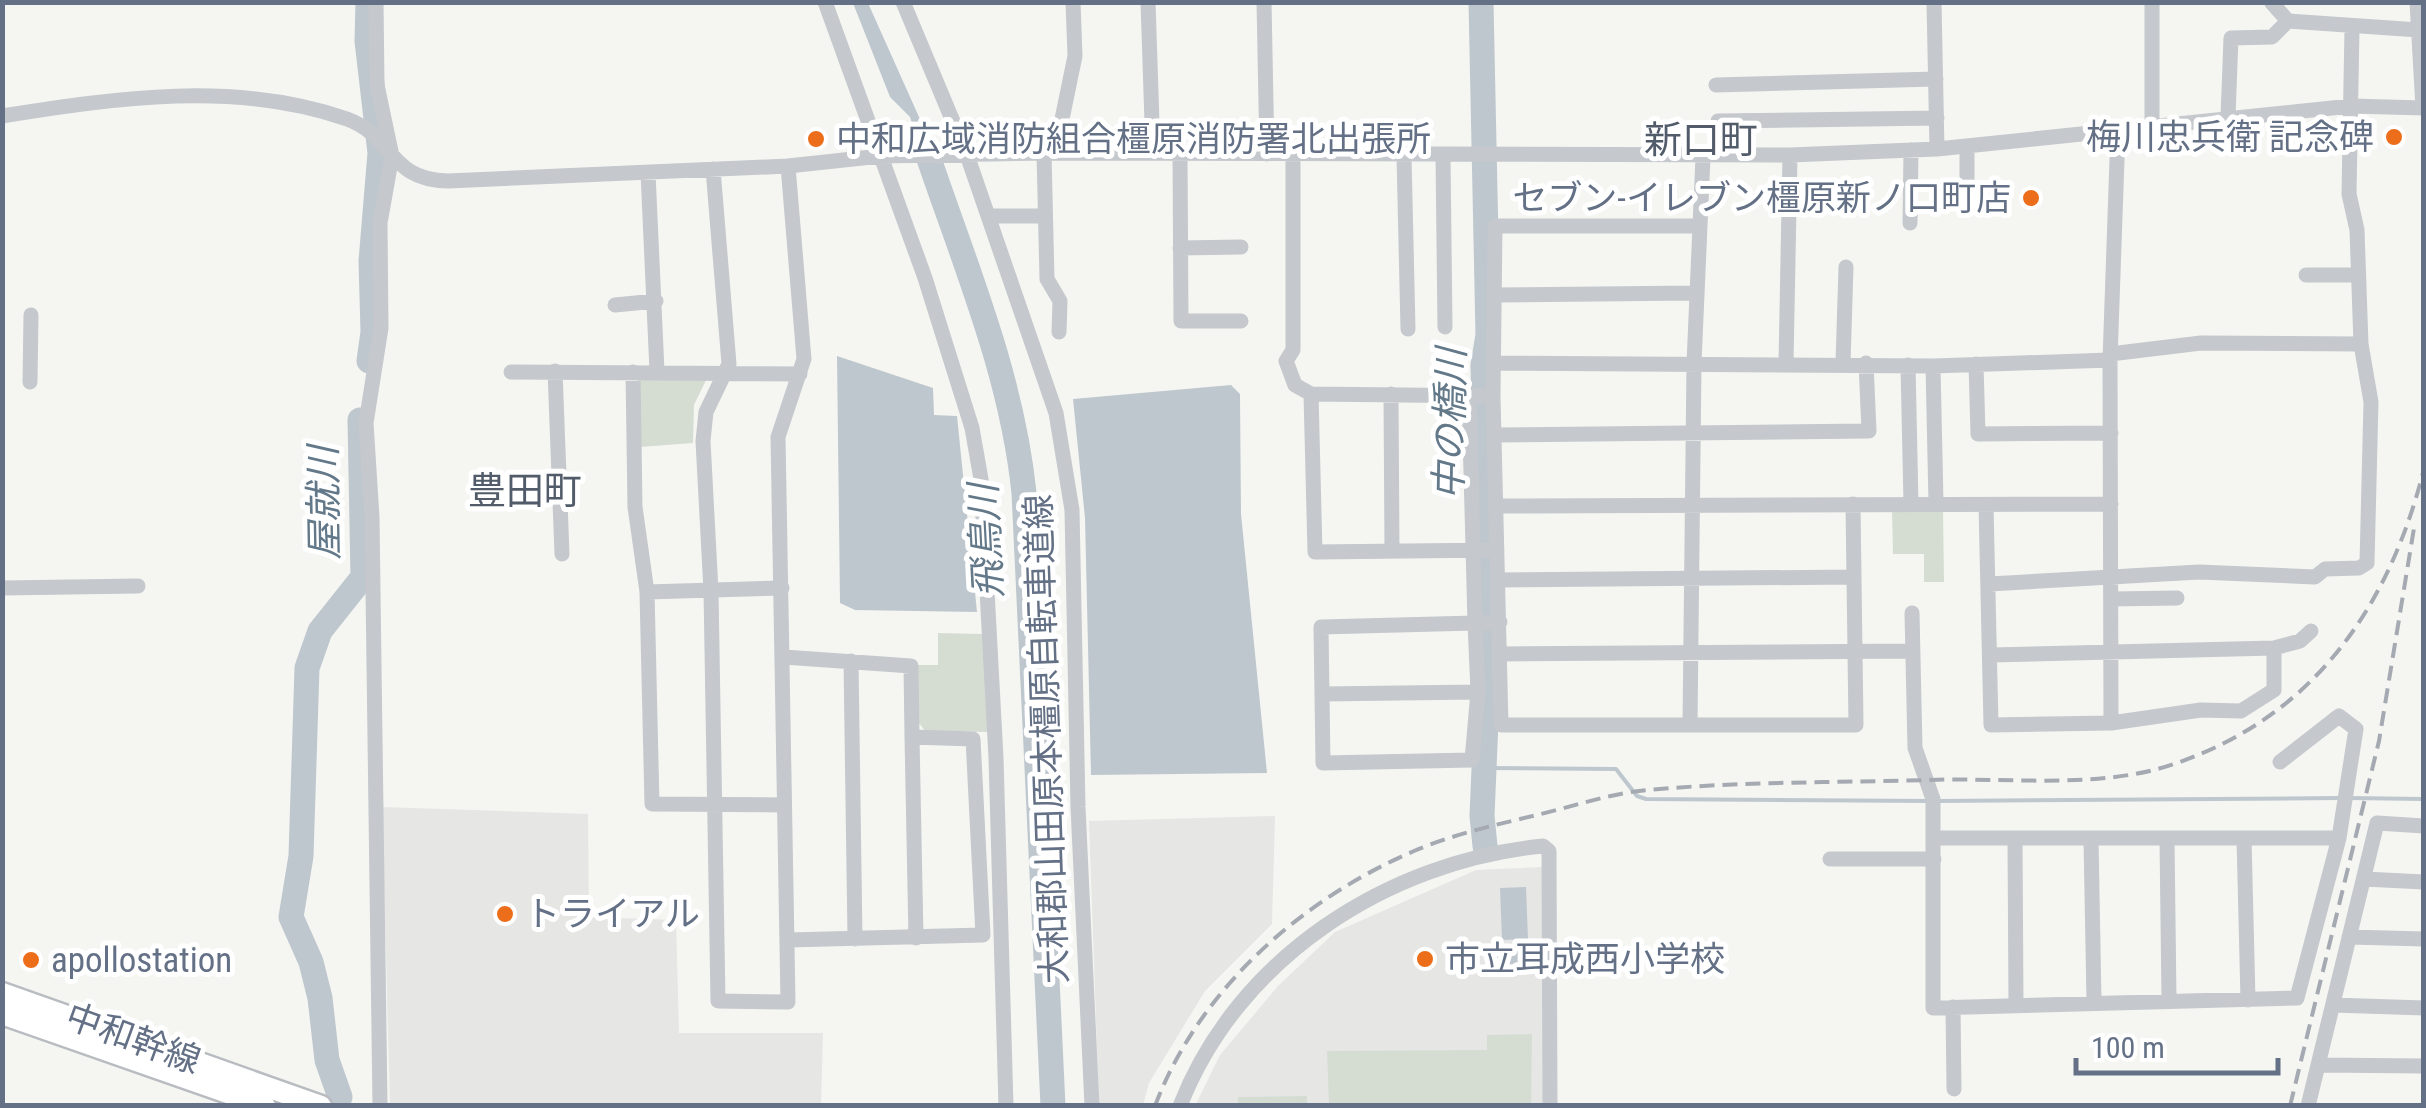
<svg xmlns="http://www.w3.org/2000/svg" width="2426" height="1108" font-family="'Roboto Condensed','Noto Sans JP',sans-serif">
<rect width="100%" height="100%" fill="#f5f6f2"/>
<!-- built -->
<path fill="#e6e6e5" d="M382,807L588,814L589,917L676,920L679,1033H823L821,1105H390Z
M1275,816L1272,924L1205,991L1149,1083L1143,1105H1099L1089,821Z
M1542,867L1544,1105L1195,1106L1220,1055L1278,986L1335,932L1476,870Z"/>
<!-- green -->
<path fill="#d5ddd3" d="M638,376H708L694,405L693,443L640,447Z
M1943,510L1944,582H1924V554H1893L1892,511Z
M938,633L983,634L989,732L925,731L919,723L916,665H938Z
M1532,1034L1531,1105H1329L1327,1051L1487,1050V1035Z
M1307,1096V1105H1238V1097Z"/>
<!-- water -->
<path fill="#bec7ce" d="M853,3H868L932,146L942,179L934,194L910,117L890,97Z
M837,356L933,388L934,415L957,416L977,612L855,610L840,603Z
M1231,385L1240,394L1241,514L1267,773L1091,775L1085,518L1073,399Z
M1526,887L1528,939L1502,940L1500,888Z
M1503 954a11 11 0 1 1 22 0a11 11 0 1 1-22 0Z"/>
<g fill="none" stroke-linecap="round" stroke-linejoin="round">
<!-- stream -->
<path stroke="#bec7ce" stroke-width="4" d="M1487,768L1616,769L1637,796L1646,799L1929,801
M2348,798L2424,799
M1938,801L2339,798"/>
<!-- river -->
<path stroke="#bec7ce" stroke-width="25" d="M368,2L367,41L380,153L371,261L373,332L369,361
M1481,2L1488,335L1483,365L1489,650L1482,816L1485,846
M928,156C966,268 1012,375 1024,493L1053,1106
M340,1097L327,1060L320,998L311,962L291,917L301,856L307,668L320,631L363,577L360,420"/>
<!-- major casing -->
<g stroke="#b8bbc0" stroke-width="25">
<path id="major" d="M2,993L321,1106
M2,1014L265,1106"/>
</g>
<!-- minor -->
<path stroke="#c5c8cc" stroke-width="15" d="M376,2L377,85L392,156L380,223L381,328L366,423L372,517L380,1106
M825,2L925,278L972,428L981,479L996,758L1006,1106
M903,2L967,155L1056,413L1072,510L1078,807L1092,1106
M1148,2L1153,153
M1264,2L1267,154
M1934,2L1937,149
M2152,2V125
M2417,2L2423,108
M2272,3L2288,21L2419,30
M1716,85L1936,79
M2,116C116,98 236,80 347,119C394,136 388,180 448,181L788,166L881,156L1044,153L1790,155L1937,149L2351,106L2424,108
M2228,116L2231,38L2272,37L2288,21
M1718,121L1937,118
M1967,146V207
M1044,153L1047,279L1060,301L1059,332
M1055,153L1075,56L1073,2
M1180,153L1181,321H1241
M1293,154V350L1286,361L1295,385L1311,394
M1404,156L1408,329
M1443,156L1445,327
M713,169L729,364L706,412L703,441L711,591L718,1001L788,1002L778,437L804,359L788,166
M648,173L657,371
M993,216H1045
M1910,223L1911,150
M1698,226H1495L1493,396L1501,725H1856L1853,504
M1180,248L1241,247
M2306,275H2358
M1495,295L1696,293
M615,305L656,301
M2110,354L2201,343L2361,344
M1495,363L1933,366L2110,360
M1786,363L1790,155
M1843,363L1846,267
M1976,364L1978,434L2111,433
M1908,365L1911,504
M1933,366L1936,503
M555,371L562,554
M511,372L800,374
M633,372L635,507L647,592L652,804L784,805
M30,382L31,315
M1391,394L1392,551
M1469,396L1475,623L1500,622
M1493,396L1311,394L1315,552L1497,550
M1494,435L1869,431L1866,363
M1986,505L1991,725L2111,723L2110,360L2118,131
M1497,506L2111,504
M1498,580L1853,577
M1989,584L2199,572L2315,577L2325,569L2359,568L2367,563L2371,402L2361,344L2357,230L2349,194L2352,28
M2,588L138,586
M647,592L782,588
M2111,599L2177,598
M1912,613L1915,748L1933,799V1008L2297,998L2339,838H1934
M1475,623L1478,692L1472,760L1323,763L1321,627Z
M2274,648L2300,641L2311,631
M1500,654L1912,651
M1991,655L2274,648V690L2241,711L2201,710L2111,723
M784,657L911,666L912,737L973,739L983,935L788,940
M851,661L855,939
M1322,694L1478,692
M1690,725L1694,363L1703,157
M912,737L916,938
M2280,762L2339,716L2356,729L2339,838
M2244,838L2248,1000
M2015,839L2016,1005
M2091,839L2094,1001
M2167,839L2169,1000
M1830,859H1934
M2364,879L2424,882
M2349,937L2424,939
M2333,1005L2424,1008
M1953,1007L1954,1089
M2318,1065L2424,1066
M1180,1106C1238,957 1389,861 1543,846L1549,851L1550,1106
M2308,1106L2377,823L2424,826"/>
<!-- major -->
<use href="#major" stroke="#fff" stroke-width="20"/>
<!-- rail -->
<path stroke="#a5a9b1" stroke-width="4" stroke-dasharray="15 8" stroke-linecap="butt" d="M1155,1106C1199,989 1302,899 1414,851C1454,834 1499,824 1541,814C1574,806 1606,795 1639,791C1735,781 1831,783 1927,780C2006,777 2098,790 2174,764C2313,717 2389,608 2424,469
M2290,1106L2379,741L2415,522"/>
</g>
<!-- markers -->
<g fill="#ec6e1b" stroke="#fff" stroke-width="4">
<circle cx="2394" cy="137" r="10"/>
<circle cx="816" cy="139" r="10"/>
<circle cx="2031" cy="198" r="10"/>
<circle cx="505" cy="914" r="10"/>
<circle cx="1425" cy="959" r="10"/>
<circle cx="31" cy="960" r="10"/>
</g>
<g text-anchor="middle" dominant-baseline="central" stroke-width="10" stroke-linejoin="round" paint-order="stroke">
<!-- poi labels -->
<g font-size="35" fill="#637085" stroke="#fff" text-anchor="start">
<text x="2374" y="137" text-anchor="end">梅川忠兵衛 記念碑</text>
<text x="836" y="139">中和広域消防組合橿原消防署北出張所</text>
<text x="2011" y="198" text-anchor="end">セブン-イレブン橿原新ノ口町店</text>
<text x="525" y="914">トライアル</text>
<text x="1445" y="959">市立耳成西小学校</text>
<text x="51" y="960">apollostation</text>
</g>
<!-- street labels -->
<g font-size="35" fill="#637085" stroke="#fff">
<text transform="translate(1047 739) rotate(-92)">大和郡山田原本橿原自転車道線</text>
<text transform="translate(133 1039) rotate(20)">中和幹線</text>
</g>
<!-- neighbourhood labels -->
<g font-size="38" fill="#515b69" stroke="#fff">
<text x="1701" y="140">新口町</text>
<text x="525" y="491">豊田町</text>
</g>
<!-- water labels -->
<g font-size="38" font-style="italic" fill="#637989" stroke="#fff">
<text transform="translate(1450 424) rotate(-89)">中の橋川</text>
<text transform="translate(324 503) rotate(-91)">屋就川</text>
<text transform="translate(986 541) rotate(-93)">飛鳥川</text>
</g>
</g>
<!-- border -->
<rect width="2426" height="1108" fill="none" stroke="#637085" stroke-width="10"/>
<!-- scale -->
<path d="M2076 1058v15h202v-15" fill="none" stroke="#637085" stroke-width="5"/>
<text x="2091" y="1058" font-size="30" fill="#637085" stroke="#ffffff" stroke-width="8" paint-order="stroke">100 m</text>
</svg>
